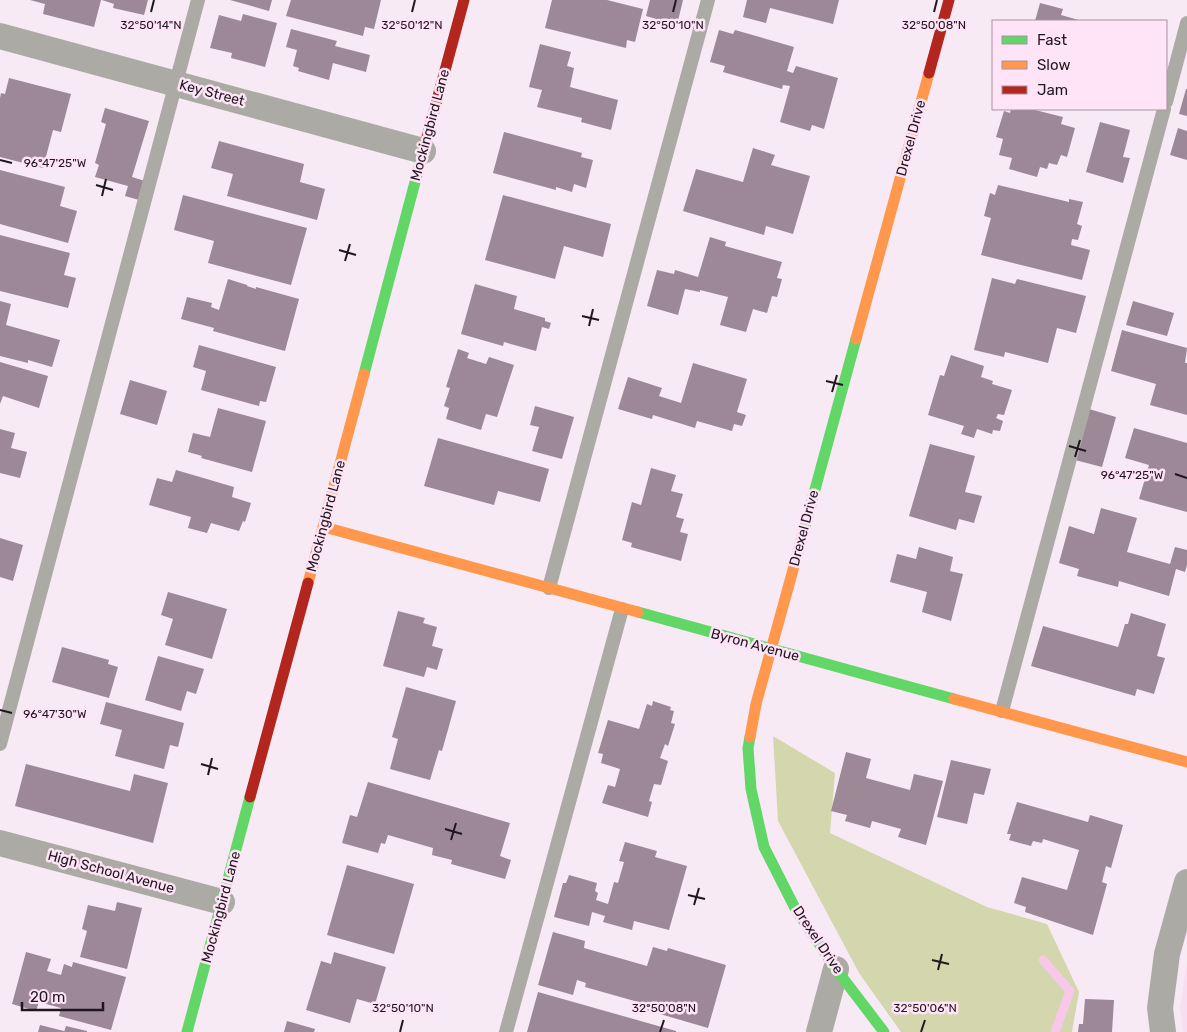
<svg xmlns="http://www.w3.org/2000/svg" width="1187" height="1032" font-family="Rubik,sans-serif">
<rect width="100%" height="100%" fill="#f8eaf4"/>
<!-- built -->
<path fill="#f7def0" d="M1187,962V1032H1183L1180,1008Z"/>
<!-- green -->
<path fill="#d4d6ae" d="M773,736L835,773L830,833L987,907L1047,924L1079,992L1072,1032H901L859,973L778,821Z"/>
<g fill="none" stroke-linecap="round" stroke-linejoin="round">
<!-- stream -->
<path stroke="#f8c8eb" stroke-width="9" d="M1043,960L1070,991L1055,1032"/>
</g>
<!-- building -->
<path fill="#9c8897" d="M30,0H101L94,27L43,14L45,4Z
M102,0H148L144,15L113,8L114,4Z
M230,0H272L269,11Z
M291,0H381L374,29L365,27L363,36L286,16Z
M552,0H607L643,9L635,42L627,40L626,48L545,28Z
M650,0H683L677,25L646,16Z
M747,0H839L833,24L770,8L766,23L743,17Z
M1040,3L1063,9L1061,15L1082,21H1035Z
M243,14L277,23L265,67L231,58L232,53L210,48L219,15L241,21Z
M291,29L337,41L335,46L370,55L366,72L333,63L329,80L298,71L299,68L293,66L297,50L286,47Z
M719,30L733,34L735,30L794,47L787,71L793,73L796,66L838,78L824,129L812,125L810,131L780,122L790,86L783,85L782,89L723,72L725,66L710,62Z
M540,44L571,52L567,66L574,68L570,87L618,100L611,130L581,122L582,118L537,107L542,90L529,87Z
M9,78L71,94L61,132L53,130L43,168L0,157V98L1,93L5,94Z
M1186,89H1187V116L1179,114Z
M105,108L149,121L132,177L145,181L139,200L125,196L128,186L95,177L99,165L95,163L106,124L101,122Z
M1011,109H1031L1063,117L1061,124L1075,128L1067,157L1061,155L1057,165L1049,163L1047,169L1040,167L1037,177L1009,169L1012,158L999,155L1003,139L996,137L1004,111L1010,113Z
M1100,122L1130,130L1123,157L1130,158L1123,183L1086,172Z
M1178,128L1187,131V160L1170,155Z
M504,132L582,153L581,157L593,160L586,188L574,184L572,192L556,187V190L493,173Z
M219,141L304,164L300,182L325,189L317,220L227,196L233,174L211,168Z
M753,148L775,155L771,165L810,176L793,234L766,226L764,235L683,211L696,169L743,182Z
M0,170L65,187L60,206L77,211L68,243L0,224Z
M998,185L1069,202V199L1083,202L1077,224L1082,226L1078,240L1072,239L1071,245L1090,250L1082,280L981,255L991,218L984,216L990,193L995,195Z
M183,195L307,228L291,285L208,263L214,241L174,230Z
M503,195L611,224L603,257L564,246L555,279L485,260Z
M0,235L70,253L64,275L76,278L68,308L0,291Z
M710,237L726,242L725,246L782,262L777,278L782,279L777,297L772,296L767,313L753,309L746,332L720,325L728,297L700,290V292L685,289L678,315L647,306L657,270L674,274L675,270L698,277Z
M992,278L1015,284L1017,279L1086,296L1076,333L1057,328L1048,363L1005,352L1004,357L974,350Z
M228,279L247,285V286L256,289V287L299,299L285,351L213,331L214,328L181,319L187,297L212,303L211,307L219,310Z
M475,284L517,296L514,309L545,318V321L551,323L549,329L542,327L536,351L504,342L503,346L461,334Z
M0,301L11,304L6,325L60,340L52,367L28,360V363L0,356Z
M1133,301L1174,313L1167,336L1126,325Z
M1122,330L1187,348L1185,363H1187V415L1150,405L1156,384L1111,371Z
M199,345L276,367L266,402L260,401L259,406L201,390L206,371L193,367Z
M458,349L469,353L467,358L486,364L489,357L514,365L497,417L486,414L481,430L446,419L449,408L444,406L450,388L446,387Z
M951,355L984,366L981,377L993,381L992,384L1012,390L1004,415L998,414L996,418L1003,421L1000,431L993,430L992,434L977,429L974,438L961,434L964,426L928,415L940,375L944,376Z
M0,362L48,376L39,408L3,396L0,404Z
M693,363L747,379L737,412L746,415L742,426L734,424L732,431L697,421L695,428L653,415L652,419L618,409L628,377L662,388L659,396L681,403Z
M130,380L167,391L157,425L120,414Z
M535,406L574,417L562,459L532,451L539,427L530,425Z
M218,408L266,421L252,472L201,458L202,456L188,452L193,433L210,437Z
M1089,409L1116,417L1102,467L1075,460Z
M1134,428L1187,443V512L1139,499L1149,465L1125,458Z
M0,429L15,433L11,448L27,452L20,478L0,473Z
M438,438L549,469L540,502L498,491L494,505L424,486Z
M930,444L975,456L965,492L982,496L974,523L959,519L956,530L909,516Z
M651,468L676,475L671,491L683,494L676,517L684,519L680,532L688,534L681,561L631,547L632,543L622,540L632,502L641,505Z
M176,470L234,487L232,497L251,503L245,522L243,521L239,531L211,523L207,533L188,528L191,517L149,505L157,478L172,482Z
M1101,508L1137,518L1127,552L1170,564L1175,547L1187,550V565L1185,572L1176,569L1169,596L1119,581L1118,587L1077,576L1079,569L1059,563L1069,526L1094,534Z
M0,538L23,545L13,581L0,577Z
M919,547L953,557L950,571L963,574L951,621L922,612L927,592L890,582L897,554L916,559Z
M168,592L227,609L212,659L165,645L173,619L161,615Z
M398,611L425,618L423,623L437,627L432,646L443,649L437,670L427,667L424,677L383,666Z
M1131,613L1166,624L1157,656L1165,658L1154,694L1137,689L1135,696L1031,666L1043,626L1118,647L1125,624H1128Z
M62,647L109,660L108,664L118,667L109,698L52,682Z
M158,656L204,669L196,694L187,691L181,711L145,700Z
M406,687L456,701L442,751L439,750L430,780L390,769L398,739L392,737Z
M653,701L671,707L670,710L674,711L671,723L675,724L668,746L665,744L660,758L668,761L661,785L654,784L649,801L652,802L648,817L602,803L608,785L615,787L620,769L601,763L603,754L598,753L608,720L639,729L647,704L652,706Z
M106,702L184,723L178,747L170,745L164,769L115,756L122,730L100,724Z
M846,752L871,759L866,778L910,790L914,774L943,781L926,845L898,837L901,829L872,821L870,828L845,821L847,815L831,811Z
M951,760L991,769L984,795L974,793L967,824L937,817Z
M26,764L130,791L134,774L168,783L153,843L15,806Z
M368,782L510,823L500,856L511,860L505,879L451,864L452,860L432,855L433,848L388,835L385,844L381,843L378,853L342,843L350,815L357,817Z
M1017,802L1088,822L1090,815L1123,825L1111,868L1106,866L1102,882L1107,884L1093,935L1025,912L1026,907L1014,903L1022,877L1067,890L1079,850L1043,839L1042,843L1033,841L1031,846L1009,840L1011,834H1007Z
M625,842L657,851L655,857L687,866L669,930L634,921L632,930L603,922L605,916L592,912L589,926L554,917L563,883H566L569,875L597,883L595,891L598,893L596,900L608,904L614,882L618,883L624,862L619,861Z
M347,865L414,884L394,954L327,935Z
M117,902L142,908L127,969L80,957L87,931L82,929L88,905L115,911Z
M553,932L585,941L584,948L647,966L653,947L667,951L668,948L726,965L708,1028L636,1007L638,1002L585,987L586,983L577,980L573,995L538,985Z
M26,952L51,959L47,971L61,975L64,964L72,967L73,962L126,977L111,1030L59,1016L61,1008L39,1002L36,1011L12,1004Z
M334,952L386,967L375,1004L357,999L350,1023L306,1010L321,961L331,964Z
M538,992L676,1031V1032H527Z
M1085,999L1114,1000L1112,1032H1078L1079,1024H1083Z
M287,1021L315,1029L314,1032H284Z
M40,1025L64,1031V1032H38Z
M66,1026L87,1031V1032H64Z"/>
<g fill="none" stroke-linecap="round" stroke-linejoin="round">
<!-- lane -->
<path stroke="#acaaa4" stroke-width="14" d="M1166,102L1187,23
M549,588L708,0
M1002,711L1164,109
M0,744L198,0
M506,1032L622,609"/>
<!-- street -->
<path stroke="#acaaa4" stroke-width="26" d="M0,36L423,151
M0,843L222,902
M819,1032L836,969
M1163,1032L1160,1008L1167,954L1187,882"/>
<!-- fast -->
<path stroke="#63d668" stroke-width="11" d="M364,374L423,152
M804,530L856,339
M638,612L954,699
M750,737L748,748L751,789L764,847L795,908L836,969L884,1032
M187,1032L250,797"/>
<!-- slow -->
<path stroke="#ff974d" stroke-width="11" d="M856,339L929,73
M324,527L638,612
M308,583L364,374
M954,699L1187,762
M750,737L756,704L804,530"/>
<!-- jam -->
<path stroke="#b3261e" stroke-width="11" d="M929,73L949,0
M423,152L464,0
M250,797L308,583"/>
</g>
<!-- ticks -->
<path fill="none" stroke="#20171e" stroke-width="2" d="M151,12L154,0M412,12L415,0M673,12L676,0M934,12L937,0M0,160L12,163M96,185L113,190M102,196L106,179M339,250L356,255M345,261L350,244M582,316L599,320M589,326L593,309M826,381L843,385M832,392L837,375M1069,446L1086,451M1075,457L1080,440M1175,474L1187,478M0,710L12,713M201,764L218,769M208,775L212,758M445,829L462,834M451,840L456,823M688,895L705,899M694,905L699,888M932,960L949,964M938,970L942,954M400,1032L403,1020M660,1032L664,1020M921,1032L925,1020"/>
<g text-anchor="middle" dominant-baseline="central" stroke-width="5" stroke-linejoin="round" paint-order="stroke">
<!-- street labels -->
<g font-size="14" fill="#20171e" stroke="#fee4f6">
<text transform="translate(212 93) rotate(15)">Key Street</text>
<text transform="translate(430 125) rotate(-75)">Mockingbird Lane</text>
<text transform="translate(911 138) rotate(-75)">Drexel Drive</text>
<text transform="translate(326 516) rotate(-75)">Mockingbird Lane</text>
<text transform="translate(804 528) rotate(-75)">Drexel Drive</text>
<text transform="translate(755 645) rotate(15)">Byron Avenue</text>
<text transform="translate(111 872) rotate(15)">High School Avenue</text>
<text transform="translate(221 907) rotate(-75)">Mockingbird Lane</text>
<text transform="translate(818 940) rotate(56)">Drexel Drive</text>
</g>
</g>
<g font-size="12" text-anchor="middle" fill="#20171e" stroke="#fee4f6" stroke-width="5" stroke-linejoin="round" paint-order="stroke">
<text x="151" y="29">32°50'14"N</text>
<text x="412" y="29">32°50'12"N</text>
<text x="673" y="29">32°50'10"N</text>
<text x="934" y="29">32°50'08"N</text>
<text x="55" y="167">96°47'25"W</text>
<text x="1132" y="479">96°47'25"W</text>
<text x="55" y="718">96°47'30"W</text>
<text x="403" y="1012">32°50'10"N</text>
<text x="664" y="1012">32°50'08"N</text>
<text x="925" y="1012">32°50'06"N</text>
</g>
<!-- legend -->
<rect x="992" y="20" width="175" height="90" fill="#fee4f6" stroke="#a592a0"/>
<rect x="1002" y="36" width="25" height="8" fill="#63d668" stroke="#a592a0"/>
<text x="1037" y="45" font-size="15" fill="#20171e">Fast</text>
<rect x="1002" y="61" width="25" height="8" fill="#ff974d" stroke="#a592a0"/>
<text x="1037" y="70" font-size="15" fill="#20171e">Slow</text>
<rect x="1002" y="86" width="25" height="8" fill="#b3261e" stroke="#a592a0"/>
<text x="1037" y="95" font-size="15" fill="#20171e">Jam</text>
<!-- scale -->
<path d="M22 1002v8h81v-8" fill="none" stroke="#20171e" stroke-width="2.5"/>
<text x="30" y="1002" font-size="15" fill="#20171e" stroke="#fee4f6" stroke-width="4" paint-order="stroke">20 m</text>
</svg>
